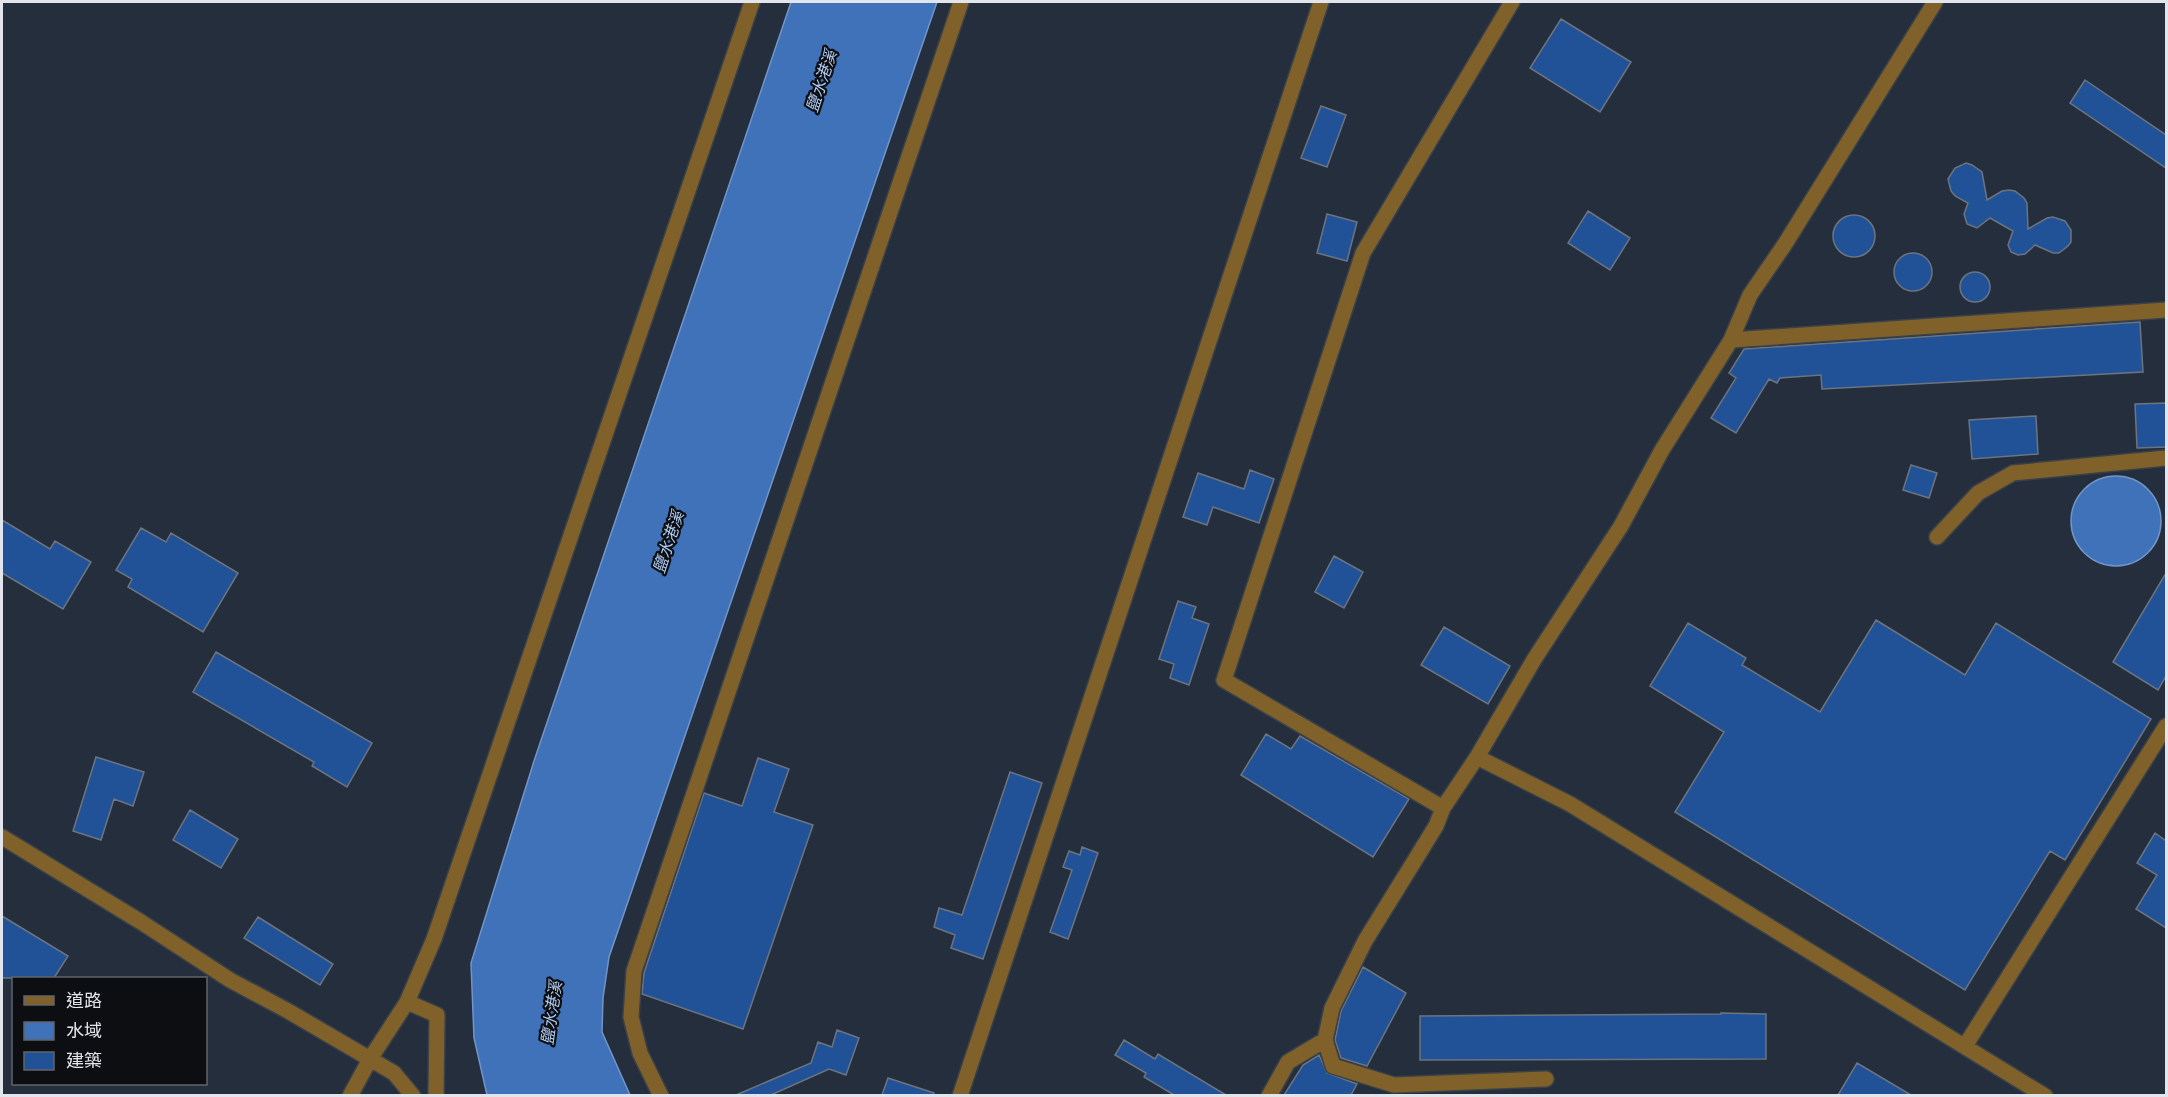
<svg xmlns="http://www.w3.org/2000/svg" width="2168" height="1097" font-family="Ubuntu,'Noto Sans TC',sans-serif">
<rect width="100%" height="100%" fill="#1f262f"/>
<!-- built -->
<path fill="#242e3c" fill-rule="evenodd" d="M2,2H2166V1095L2,1096ZM14,978H206V1084H14Z"/>
<!-- water -->
<path fill="#4072b9" stroke="#7195c8" stroke-width="1.5" d="M791,2H937L609,957L603,998L602,1032L630,1095H487L474,1038L471,963L534,761Z
M2071 521a45 45 0 1 1 90 0a45 45 0 1 1-90 0Z"/>
<!-- building -->
<path fill="#215297" stroke="#6c747f" stroke-width="1.5" d="M1561,19L1631,62L1600,112L1530,68Z
M2085,80L2166,135V168L2070,103Z
M1321,106L1346,115L1327,167L1301,158Z
M1966,163L1972,165L1982,172L1987,200L2002,191L2009,190L2015,191L2024,198L2027,203L2028,229L2047,218L2053,217L2065,221L2071,230V242L2068,246L2059,253H2053L2035,245L2025,254L2018,255L2011,252L2008,245L2013,231L1990,218L1977,228L1967,224L1964,214L1968,203L1955,196L1951,191L1948,179L1955,168Z
M1588,211L1630,238L1610,270L1568,243Z
M1327,214L1357,222L1347,261L1317,253Z
M1833 236a21 21 0 1 1 42 0a21 21 0 1 1-42 0Z
M1894 272a19 19 0 1 1 38 0a19 19 0 1 1-38 0Z
M1960 287a15 15 0 1 1 30 0a15 15 0 1 1-30 0Z
M2140,322L2143,372L1822,389L1821,375L1780,378L1777,383L1769,379L1736,433L1711,418L1736,378L1729,373L1744,349Z
M2166,403V447L2137,448L2135,404Z
M2036,416L2038,454L1972,459L1969,420Z
M1911,465L1937,473L1929,498L1903,490Z
M1250,470L1274,479L1259,523L1213,507L1207,525L1183,517L1198,473L1244,489Z
M2,520L50,549L55,541L91,562L63,609L2,573Z
M141,528L166,542L171,533L238,573L203,632L128,587L132,579L116,570Z
M1334,556L1363,572L1344,608L1315,592Z
M2166,573V676L2158,690L2113,662Z
M1178,601L1196,607L1192,618L1209,624L1189,685L1170,678L1174,664L1159,659Z
M1876,620L1965,675L1996,623L2151,719L2065,860L2050,851L1965,990L1675,812L1724,732L1650,686L1688,623L1746,658L1742,665L1820,712Z
M1444,627L1510,666L1488,704L1421,665Z
M216,652L372,743L347,787L312,766L314,762L193,692Z
M1266,734L1291,749L1300,736L1409,799L1373,857L1241,775Z
M96,757L144,772L133,806L114,799L101,840L73,831Z
M758,758L789,769L774,812L813,825L743,1029L642,994L644,973L704,793L742,806Z
M1010,772L1042,783L983,959L951,948L955,935L934,927L939,908L962,915Z
M190,810L238,839L221,868L173,840Z
M2155,833L2166,841V928L2136,909L2157,875L2137,863Z
M1082,847L1098,853L1068,939L1050,932L1072,870L1063,867L1069,851L1080,855Z
M2,916L68,956L54,978H2Z
M258,917L333,964L320,985L244,938Z
M1363,967L1406,993L1367,1066L1341,1058L1335,1040L1341,1011Z
M1721,1013L1766,1014V1059L1420,1060V1016L1721,1014Z
M837,1030L859,1038L846,1075L829,1069L771,1095H736L811,1063L818,1042L832,1047Z
M1124,1040L1155,1059L1158,1054L1226,1095H1174L1144,1077L1146,1073L1115,1055Z
M1319,1055L1327,1073L1357,1084L1351,1095H1284L1303,1065Z
M1857,1063L1911,1095H1838Z
M888,1078L934,1093L933,1095H882Z"/>
<g fill="none" stroke-linecap="round" stroke-linejoin="round">
<!-- minor casing -->
<g stroke="#3a4149" stroke-width="18">
<path id="minor" d="M1731,340L2166,310
M1937,537L1978,493L2013,473L2166,458
M1477,757L1570,804L2045,1096
M1443,808L1224,680L1363,253L1512,2
M2,837L141,922L230,980L288,1011L394,1073L413,1096
M407,1002L437,1015L436,1096
M1965,1046L2166,726
M1546,1079L1394,1085L1333,1066L1325,1040L1332,1008L1365,941L1436,826L1443,808L1477,757L1535,658L1621,526L1662,450L1731,340L1750,295L1785,244L1935,2
M350,1096L370,1059L407,1002L434,939L752,2
M661,1096L640,1053L631,1017L634,971L961,2
M960,1096L1321,2
M1269,1096L1288,1062L1325,1040"/>
</g>
<!-- minor -->
<use href="#minor" stroke="#7f6129" stroke-width="15"/>
</g>
<g text-anchor="middle" dominant-baseline="central" stroke-width="4.5" stroke-linejoin="round" paint-order="stroke">
<!-- water labels -->
<g font-size="16" font-style="italic" fill="#b0cbf2" stroke="#0c0e12">
<text transform="translate(821 81) rotate(-72)">鹽水港溪</text>
<text transform="translate(668 542) rotate(-72)">鹽水港溪</text>
<text transform="translate(551 1013) rotate(-82)">鹽水港溪</text>
</g>
</g>
<!-- border -->
<rect width="2168" height="1097" fill="none" stroke="#e2e6ec" stroke-width="6"/>
<!-- legend -->
<rect x="12" y="977" width="195" height="108" fill="#0c0e12" stroke="#626469" stroke-width="1.5"/>
<rect x="24" y="996" width="30" height="9" fill="#7f6129" stroke="#626469" stroke-width="1.5"/>
<text x="66" y="1007" font-size="18" fill="#e2e6ec">道路</text>
<rect x="24" y="1022" width="30" height="18" fill="#4072b9" stroke="#626469" stroke-width="1.5"/>
<text x="66" y="1037" font-size="18" fill="#e2e6ec">水域</text>
<rect x="24" y="1052" width="30" height="18" fill="#215297" stroke="#626469" stroke-width="1.5"/>
<text x="66" y="1067" font-size="18" fill="#e2e6ec">建築</text>
</svg>
